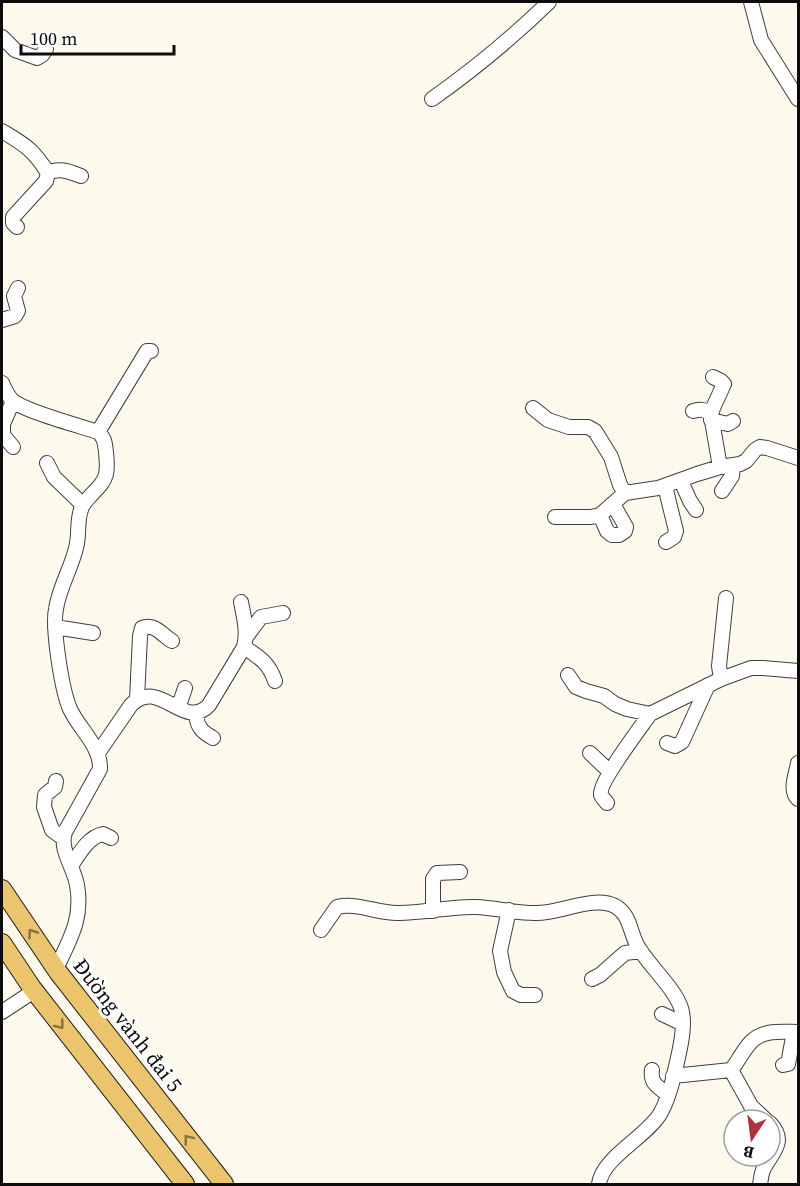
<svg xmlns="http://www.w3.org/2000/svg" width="800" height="1186" font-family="'Source Serif 4',serif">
<rect width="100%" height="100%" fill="#fdf9ed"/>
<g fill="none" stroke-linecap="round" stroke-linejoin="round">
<!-- minor casing -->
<g stroke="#3f3f3f" stroke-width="16">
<path id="minor" d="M751,2L761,40L798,99
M2,37L15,50L37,58L42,55L46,49
M432,99C473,70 513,37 549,2
M2,131C25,145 33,149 48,173L46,181L13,217V223L17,227
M48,173C59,167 70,172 81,176
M2,320L15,316L18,311L14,296L18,288
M713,377L721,381L724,384L713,408L711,415L720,467
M2,383C5,389 7,395 12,400C23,411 80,426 98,432C105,438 105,444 106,452C108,472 108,479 93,493C89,498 84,502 82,507C76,520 80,535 76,548C71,569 59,588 56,609C52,628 62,691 70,709C79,729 101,746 100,769L65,832C59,850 74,867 77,885C83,919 70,939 56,969
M13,401L3,424V435L13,447
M533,408L548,420L569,427H588L595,431L611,457L620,485L625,493
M693,411C701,409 705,409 711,415
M711,420L728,424L733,421
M98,432L147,351H151
M47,463L54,477L83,505
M681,481L690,501L696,510
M665,486L676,531L674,537L666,542
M722,491L732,476L733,466
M600,515L607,531L612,535H619L625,531L626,527L613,504
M555,517H591L600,515L625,493L658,488L697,474L720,467L740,464L746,461L755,450L760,447L767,448L798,458
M55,627L93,633
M246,637L261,617L283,613
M244,647C259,657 269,663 275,681
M568,675L576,687L586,691L604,696L615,704L627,709L650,714L721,679L751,668H763L798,671
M721,679L719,666L726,598
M137,699L140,636L142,628C155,623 162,635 172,641
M175,706L181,700L185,688
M196,714C197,727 202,732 213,738
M667,743L675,746L682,742L708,685
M98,753L131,705C159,676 184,732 209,705L244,647C248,631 244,618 241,602
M590,753L610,772
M798,763C796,775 789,790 798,799
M56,781L55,787L45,795L44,807L52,830L63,838
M607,803C605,800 602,798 601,795C598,783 641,727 650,714
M71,866C79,854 88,837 103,834L111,838
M509,910L500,951L504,972L513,991L521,995H535
M433,911V879L437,873L460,872
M321,930L337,907C358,902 378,914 399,913C425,913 451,906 476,907C496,908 515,913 535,913C559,914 593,895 615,906C630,914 630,932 637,945C648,965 674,987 681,1008C687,1026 678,1057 674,1075C671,1088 667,1102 660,1114C646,1137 602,1158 599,1184
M592,979L600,975L625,953L641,951
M2,1012L34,991
M662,1014L683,1024
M783,1065L788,1064L794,1032
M652,1070C650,1084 658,1086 668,1095
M731,1070L751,1106L766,1120
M673,1076L731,1070C738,1062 743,1050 751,1042C763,1029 783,1032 798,1032
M760,1184C761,1180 761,1175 763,1170C771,1153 788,1142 770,1123"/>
</g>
<!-- major casing -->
<g stroke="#1d1d1d" stroke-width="20">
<path id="major" d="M2,889L58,972L224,1184
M2,943L32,988L185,1184"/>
</g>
<!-- minor -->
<use href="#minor" stroke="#fff" stroke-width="14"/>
<!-- major -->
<use href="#major" stroke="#ecc46e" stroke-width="18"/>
</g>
<!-- one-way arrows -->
<defs><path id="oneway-chevron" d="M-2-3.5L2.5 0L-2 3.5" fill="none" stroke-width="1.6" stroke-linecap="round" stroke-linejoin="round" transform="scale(1.5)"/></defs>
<g stroke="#877142">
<use href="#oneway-chevron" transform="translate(32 933) rotate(-124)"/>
<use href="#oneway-chevron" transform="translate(60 1025) rotate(52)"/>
<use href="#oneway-chevron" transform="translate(188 1139) rotate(-128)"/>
</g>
<g text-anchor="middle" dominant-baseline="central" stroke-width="6" stroke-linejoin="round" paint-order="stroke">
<!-- street labels -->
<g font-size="21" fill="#0c0c0c" stroke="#fff">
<text transform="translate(128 1025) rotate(52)">Đường vành đai 5</text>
</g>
</g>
<!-- border -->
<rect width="800" height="1186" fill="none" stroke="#0c0c0c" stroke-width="6"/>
<!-- north arrow -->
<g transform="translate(752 1138) rotate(193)"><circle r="28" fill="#ffffff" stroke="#9e9e9e" stroke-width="1.5"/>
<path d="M0-4.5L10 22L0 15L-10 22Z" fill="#af3141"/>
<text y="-9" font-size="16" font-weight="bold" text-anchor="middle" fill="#0c0c0c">B</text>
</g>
<!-- scale -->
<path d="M21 45v9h153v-9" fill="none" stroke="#0c0c0c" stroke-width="3"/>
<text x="30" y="45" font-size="18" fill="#0c0c0c" stroke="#ffffff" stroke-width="4.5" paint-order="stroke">100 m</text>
</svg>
